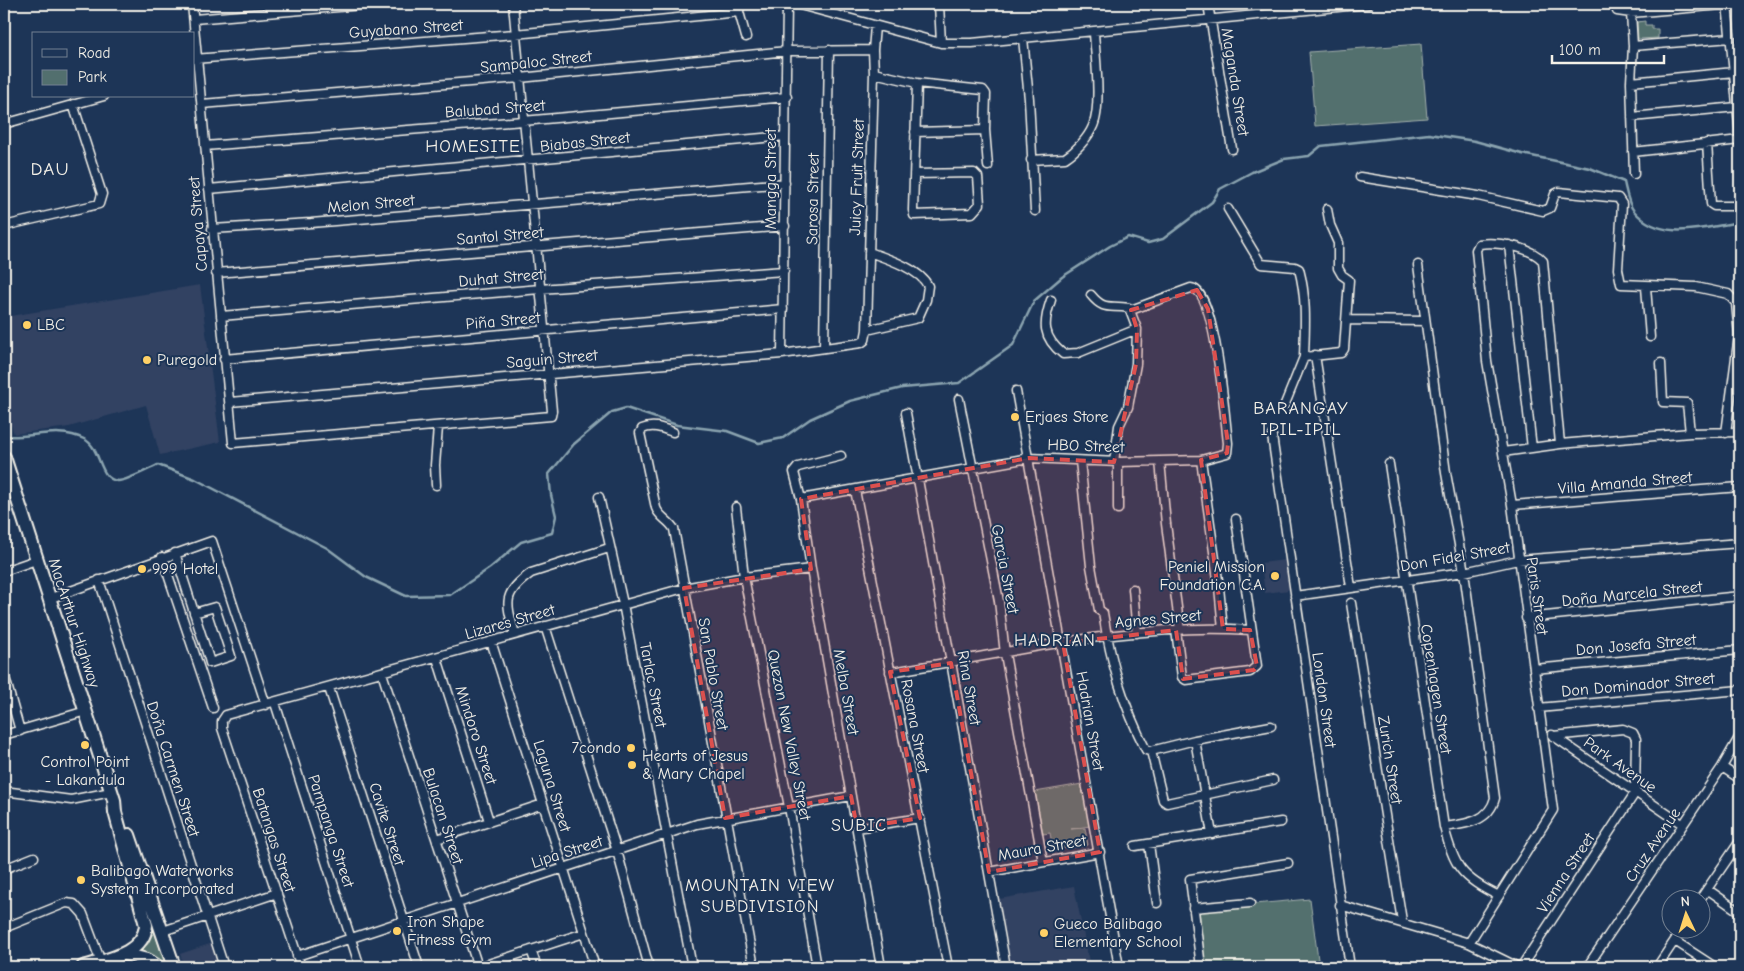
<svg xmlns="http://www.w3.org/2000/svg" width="1744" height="971" font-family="'Comic Neue',sans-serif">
<rect width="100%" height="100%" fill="#1d3557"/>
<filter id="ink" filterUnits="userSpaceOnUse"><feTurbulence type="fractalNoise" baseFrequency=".02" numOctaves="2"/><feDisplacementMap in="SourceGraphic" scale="10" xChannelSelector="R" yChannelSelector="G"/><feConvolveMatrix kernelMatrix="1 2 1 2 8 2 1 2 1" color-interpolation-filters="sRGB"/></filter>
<g filter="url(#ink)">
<!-- built -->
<path fill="#324262" d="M200,285L220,442L160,455L146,405L69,427L14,434L4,402V317Z
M1285,560L1289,590L1265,593L1261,563Z
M1074,886L1090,967H1012L999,899Z
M213,943L222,967H184L180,954Z"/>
<!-- green -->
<path fill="#526f6e" stroke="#a3b0ab" d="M1645,21V25H1652V29H1658V38L1638,39L1637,22Z
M1421,44L1427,118L1315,126L1309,52Z
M1082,784L1090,826L1071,829L1085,828L1088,845L1053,850L1050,833L1043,834L1035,792Z
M1310,899L1319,967H1205L1199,909Z
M154,931L166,966L154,956L135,952L148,944Z"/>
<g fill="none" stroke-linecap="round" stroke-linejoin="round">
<!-- stream -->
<path stroke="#8ba4b0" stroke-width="2.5" d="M4,436C30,439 58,426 84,439C102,448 98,480 118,481C127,481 149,469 158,465L195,479L327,548L366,577L406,596L450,595L490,568L521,542L552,533L556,516L551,495L549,474L574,444L612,412L626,408L677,425L727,431L759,443L783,438L810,419L850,401L902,388L959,383L1013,345L1034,301L1062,277L1110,246L1128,237L1148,243L1163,239L1212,202L1220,189L1252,172L1284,159L1309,156L1321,146L1429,134L1475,141L1522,154L1590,168L1624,182C1626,190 1628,204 1634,211C1661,243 1705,227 1740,222"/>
<!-- minor casing -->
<g stroke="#f4f1e8" stroke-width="11">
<path id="minor" d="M192,4L233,443L551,416L552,411L513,4
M740,4L739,12L746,37
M796,4L941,43H972L1368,4
M939,4L941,43
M1208,4L1232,149
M1727,4L1740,134
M1617,11L1631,13L1733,4
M1631,13L1633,46L1631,82L1634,174
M194,19L374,4
M1023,38L1029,99L1035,211
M1633,46L1731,38
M194,59L515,34L739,12
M874,73L917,83L983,90L986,94L985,130L988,166
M1631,82L1734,72
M202,104L520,78L787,51L873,50
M1632,117L1737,107
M4,124L104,96
M915,132L985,130
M1707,143L1711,204L1714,206H1740
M205,146L523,121L787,97
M1633,152L1740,140
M1031,160L1065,158C1076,151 1088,138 1093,126C1102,106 1095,54 1094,32
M914,174L974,173L978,177L980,204L972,213L914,215L913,210L917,83
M1360,177L1478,196L1543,211L1550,208L1555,194L1559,192L1618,198L1622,204L1618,269L1621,284L1696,287L1728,294L1736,303L1739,335L1726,433
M209,189L785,136
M1228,209L1261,264L1295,267L1299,269C1307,299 1305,327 1304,357
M4,226L99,204L102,194L73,104
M212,229L311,223L785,183
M1509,245L1532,448
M1418,265L1446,473L1464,572L1495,798C1489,822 1466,824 1444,827
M216,273L785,226
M1646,287L1650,337
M1091,295C1105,312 1110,304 1129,308L1137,329L1136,364L1128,407L1119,426L1114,462
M1051,300C1043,323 1042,337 1063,354L1078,353L1137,329
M221,316L540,289L784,271
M1347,320L1425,321
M867,330L918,318L926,300L928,286C920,269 886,258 869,252
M824,348L829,50
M782,354L787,4
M1315,355L1351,587
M224,359L783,309
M1661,363L1663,402L1687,403L1690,433
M1016,391L1119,967
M959,399L999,601L1005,654L1043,862
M230,402L782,354L861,343L865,340L867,330L874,73L873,50L875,26
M1285,404L1304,357L1341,353L1344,349L1349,280L1342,275L1338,268V243L1330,225L1327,209
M906,413L1006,967
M673,432C662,428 653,424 642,429L640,433L656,508C659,517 669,520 674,529L754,967
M1272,436L1350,967
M1503,452L1560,444L1690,433L1740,432
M841,456L798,467L794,472L801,499L811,569L881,967
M1201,460L1219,587L1223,629
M1080,461L1091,566L1099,610L1103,613C1111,663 1123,705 1146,750L1151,751L1195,740L1271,726
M1160,461L1166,524L1180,630
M1118,462V509
M1389,464L1444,827C1454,866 1461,878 1499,896
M436,485L435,465L438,427
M855,490L948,967
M599,497L623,604L692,967
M801,499L1029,458L1118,462L1201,460L1227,453L1228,443C1225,420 1216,289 1191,288L1131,310
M1512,505L1740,487
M736,507L744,577L789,807L817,967
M175,553L209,659L210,663L231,656L215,607L194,613
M162,557L213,708
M4,571L36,560
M99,580L224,967
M1133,589L1137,633
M1295,596L1464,572L1518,560L1740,543
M48,599L212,541L266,705
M1351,603L1402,921
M1526,618L1740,596
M545,626L617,851L649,967
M1176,630L1182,677L1186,680L1250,672L1257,666L1236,519
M515,634C506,602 502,594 531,573L609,548
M491,641L595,967
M437,658L489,821
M1534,669L1740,650
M890,672C1009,654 1129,622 1250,630
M382,673L478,967
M4,674L20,731
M329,688L419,967
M275,703L360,967
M1538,708L1740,690
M4,735L86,711
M1552,735L1682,824
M1195,740L1212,834
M1151,751L1163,800L1167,803L1273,780
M1722,767L1740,779
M4,791L71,800L111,792
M857,828L920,818
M437,839L543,804
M1149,844L1157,903
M1135,846L1281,822
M4,869L34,857
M989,872L1100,852
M1707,889L1740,912
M1701,898L1740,841
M1340,905L1469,943L1518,967
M1193,908L1250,903
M4,928L66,903L74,904L83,914L101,962
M163,931L277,893
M1675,941L1715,967
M1469,943L1553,810L1512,505L1487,361L1476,250L1479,244C1497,241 1531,247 1543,261L1560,444
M531,950L537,967
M297,956L697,824L851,796
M301,967L222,728V721L226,715L684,588L744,577L811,569
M479,967L584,933
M1201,967L1190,879L1288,863
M1326,967H1328
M1521,967L1635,793L1636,739L1633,733L1623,729L1553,736
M1587,967L1722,767L1740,736
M1657,967L1683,928"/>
</g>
<!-- trunk casing -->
<g stroke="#f4f1e8" stroke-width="16">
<path id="trunk" d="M4,457L114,800L115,812L146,925C144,954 106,960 83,967
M129,835L174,967
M124,954L147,960L158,967"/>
</g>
<!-- minor -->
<use href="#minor" stroke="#1d3557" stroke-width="8"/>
<!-- trunk -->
<use href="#trunk" stroke="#1d3557" stroke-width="12"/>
</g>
</g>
<!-- marked area -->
<path fill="#dc504e" fill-opacity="0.2" stroke="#dc504e" stroke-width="4" stroke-dasharray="10 6" stroke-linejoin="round" d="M1197,290L1208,309L1228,443L1227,453L1201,460L1223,629L1250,630L1257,666L1254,670L1183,679L1176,630L1063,643L1100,852L989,872L951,663L890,672L920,818L857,828L851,796L725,818L684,588L811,569L801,499L1029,458L1114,462L1136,364L1137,329L1131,310Z"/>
<!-- markers -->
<g fill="#ffd166" stroke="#1d3557" stroke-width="2">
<circle cx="27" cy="325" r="5"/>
<circle cx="147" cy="360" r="5"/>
<circle cx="1015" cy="417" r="5"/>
<circle cx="142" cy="569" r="5"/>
<circle cx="1275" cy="576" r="5"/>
<circle cx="85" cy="745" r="5"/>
<circle cx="631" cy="748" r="5"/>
<circle cx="632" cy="765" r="5"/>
<circle cx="81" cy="880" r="5"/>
<circle cx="397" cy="931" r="5"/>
<circle cx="1044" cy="933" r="5"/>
</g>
<g text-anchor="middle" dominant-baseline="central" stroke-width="4" stroke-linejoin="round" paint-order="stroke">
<!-- street labels -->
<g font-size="16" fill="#f4f1e8" stroke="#1d3557">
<text transform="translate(406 29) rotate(-4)">Guyabano Street</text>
<text transform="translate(536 62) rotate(-6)">Sampaloc Street</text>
<text transform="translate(1235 82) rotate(81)">Maganda Street</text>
<text transform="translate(495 109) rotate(-4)">Balubad Street</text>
<text transform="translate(585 142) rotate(-6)">Biabas Street</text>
<text transform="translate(857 177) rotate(-88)">Juicy Fruit Street</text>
<text transform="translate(771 179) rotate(-90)">Mangga Street</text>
<text transform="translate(813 199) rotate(-89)">Sarosa Street</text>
<text transform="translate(371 204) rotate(-5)">Melon Street</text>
<text transform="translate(198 224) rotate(-95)">Capaya Street</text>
<text transform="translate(500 236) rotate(-5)">Santol Street</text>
<text transform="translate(501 278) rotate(-5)">Duhat Street</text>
<text transform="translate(503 321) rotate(-5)">Piña Street</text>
<text transform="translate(552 359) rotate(-5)">Saguin Street</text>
<text transform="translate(1086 446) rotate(2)">HBO Street</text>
<text transform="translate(1625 483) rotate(-5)">Villa Amanda Street</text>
<text transform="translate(1455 557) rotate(-10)">Don Fidel Street</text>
<text transform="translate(1005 569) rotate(79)">Garcia Street</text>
<text transform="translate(1632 594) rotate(-6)">Doña Marcela Street</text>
<text transform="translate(1537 596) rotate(82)">Paris Street</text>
<text transform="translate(1158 619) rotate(-5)">Agnes Street</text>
<text transform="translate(510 622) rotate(-16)">Lizares Street</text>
<text transform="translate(74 623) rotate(72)">MacArthur Highway</text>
<text transform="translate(1636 645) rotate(-5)">Don Josefa Street</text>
<text transform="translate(713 674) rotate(80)">San Pablo Street</text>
<text transform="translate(653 685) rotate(79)">Tarlac Street</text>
<text transform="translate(1638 685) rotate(-5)">Don Dominador Street</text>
<text transform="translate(969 688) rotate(80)">Rina Street</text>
<text transform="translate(1436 689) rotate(81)">Copenhagen Street</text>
<text transform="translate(846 692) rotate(80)">Melba Street</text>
<text transform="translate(1324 700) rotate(82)">London Street</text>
<text transform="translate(1090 721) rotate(80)">Hadrian Street</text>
<text transform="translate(915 726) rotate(79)">Rosana Street</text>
<text transform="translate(476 735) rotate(72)">Mindoro Street</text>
<text transform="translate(789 735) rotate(79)">Quezon New Valley Street</text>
<text transform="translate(1390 760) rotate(81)">Zurich Street</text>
<text transform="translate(1620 765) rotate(35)">Park Avenue</text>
<text transform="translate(173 769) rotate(72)">Doña Carmen Street</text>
<text transform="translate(552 786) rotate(73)">Laguna Street</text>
<text transform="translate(443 816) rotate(72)">Bulacan Street</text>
<text transform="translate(387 824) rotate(72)">Cavite Street</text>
<text transform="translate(331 831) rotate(72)">Pampanga Street</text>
<text transform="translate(274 840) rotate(72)">Batangas Street</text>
<text transform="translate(1653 845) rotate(-56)">Cruz Avenue</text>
<text transform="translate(1042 848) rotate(-10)">Maura Street</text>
<text transform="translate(567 852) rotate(-18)">Lipa Street</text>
<text transform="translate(1566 873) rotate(-57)">Vienna Street</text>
</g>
<!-- poi labels -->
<g font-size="16" fill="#f4f1e8" stroke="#1d3557" text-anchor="start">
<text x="37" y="325">LBC</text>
<text x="157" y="360">Puregold</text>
<text x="1025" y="417">Erjaes Store</text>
<text x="1265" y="567" text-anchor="end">Peniel Mission<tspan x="1265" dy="18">Foundation C.A.</tspan></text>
<text x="152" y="569">999 Hotel</text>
<text x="621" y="748" text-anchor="end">7condo</text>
<text x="642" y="756">Hearts of Jesus<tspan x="642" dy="18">&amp; Mary Chapel</tspan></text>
<text x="85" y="762" text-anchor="middle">Control Point<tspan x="85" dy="18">- Lakandula</tspan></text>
<text x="91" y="871">Balibago Waterworks<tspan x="91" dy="18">System Incorporated</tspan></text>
<text x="407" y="922">Iron Shape<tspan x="407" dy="18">Fitness Gym</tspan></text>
<text x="1054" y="924">Gueco Balibago<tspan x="1054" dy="18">Elementary School</tspan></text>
</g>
<!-- neighbourhood labels -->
<g font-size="18" letter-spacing="1" fill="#f4f1e8" stroke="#1d3557">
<text x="473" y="146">HOMESITE</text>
<text x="1301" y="408">BARANGAY<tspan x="1301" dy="21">IPIL-IPIL</tspan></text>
<text x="1055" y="640">HADRIAN</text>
<text x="859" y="825">SUBIC</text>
<text x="760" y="885">MOUNTAIN VIEW<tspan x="760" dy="21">SUBDIVISION</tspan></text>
</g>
<!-- quarter labels -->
<g font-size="19" letter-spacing="1" fill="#f4f1e8" stroke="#1d3557">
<text x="50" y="169">DAU</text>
</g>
</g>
<!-- margin -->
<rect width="1744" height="971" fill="none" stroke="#1d3557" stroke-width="20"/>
<rect x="10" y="10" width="1724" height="951" fill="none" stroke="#f4f1e8" stroke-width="2" filter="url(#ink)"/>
<!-- legend -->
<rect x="32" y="32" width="162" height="65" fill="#1d3557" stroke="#738091"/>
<rect x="42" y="49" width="25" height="8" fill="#1d3557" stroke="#738091"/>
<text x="78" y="58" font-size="15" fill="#f4f1e8">Road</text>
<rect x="42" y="70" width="25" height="15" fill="#526f6e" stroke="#738091"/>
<text x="78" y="82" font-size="15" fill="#f4f1e8">Park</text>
<!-- north arrow -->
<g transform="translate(1686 914) rotate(356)"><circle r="24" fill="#1d3557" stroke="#738091"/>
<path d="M0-4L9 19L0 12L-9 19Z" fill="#ffd166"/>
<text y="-8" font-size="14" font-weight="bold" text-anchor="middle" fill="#f4f1e8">N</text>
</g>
<!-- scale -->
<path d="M1552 55v8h112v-8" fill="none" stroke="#f4f1e8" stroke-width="2.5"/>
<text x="1559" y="55" font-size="15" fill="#f4f1e8" stroke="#1d3557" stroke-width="4" paint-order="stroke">100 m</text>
</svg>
